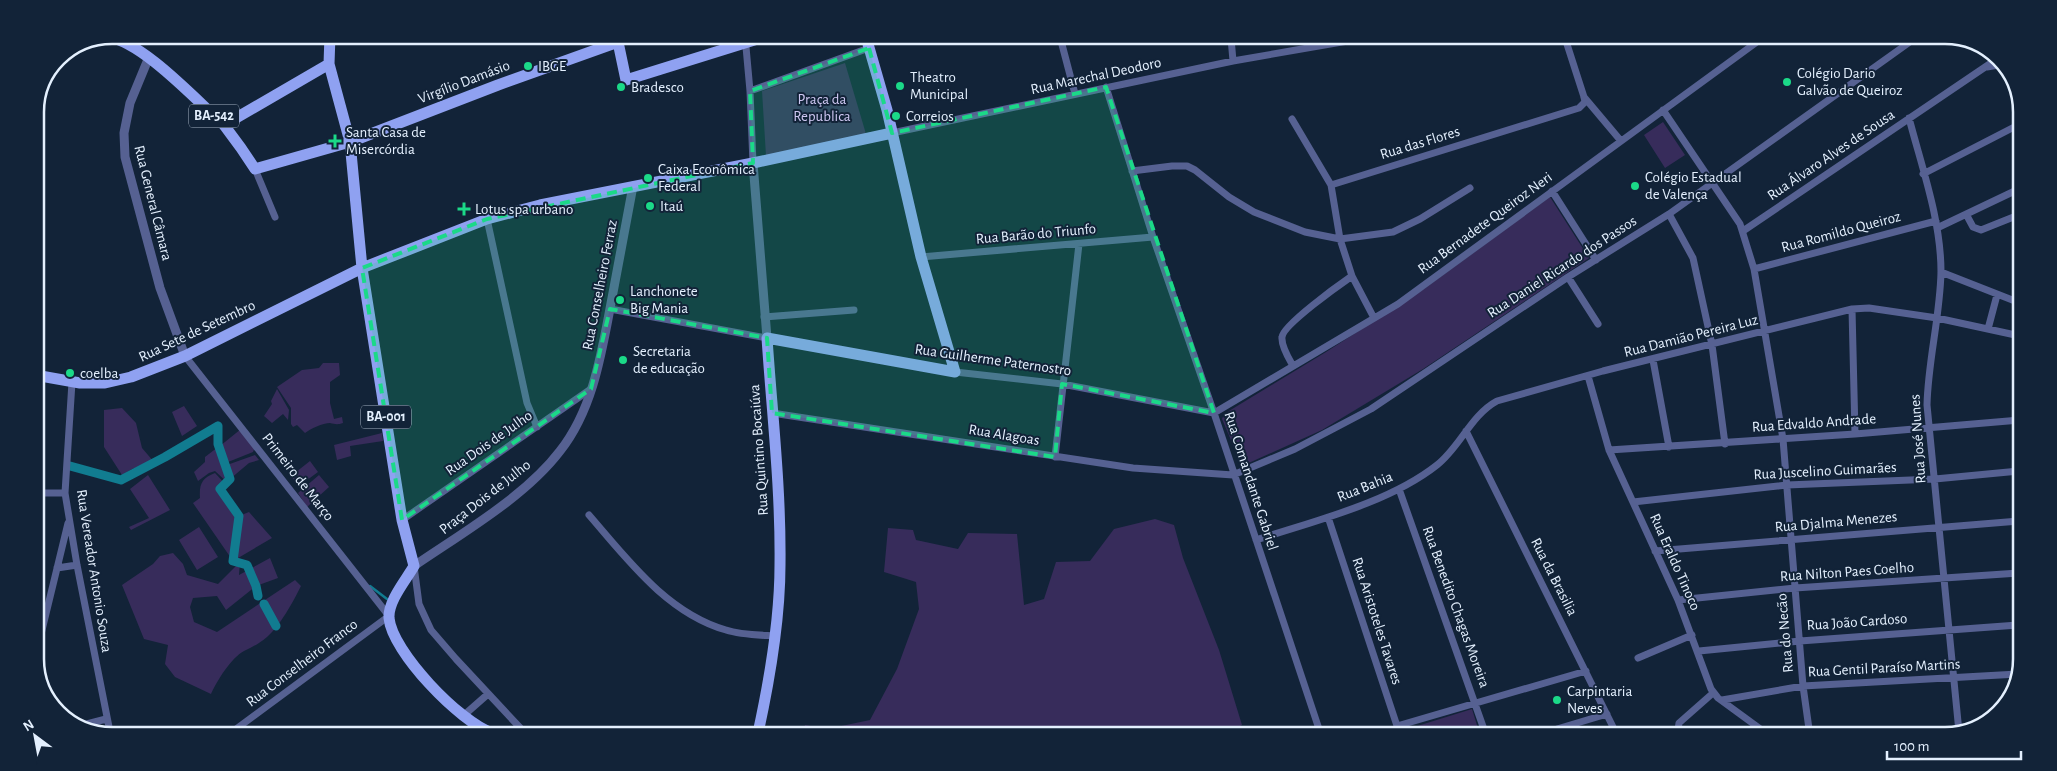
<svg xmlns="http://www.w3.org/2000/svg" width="2057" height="771" font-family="'Alegreya Sans',sans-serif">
<rect width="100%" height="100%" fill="#122338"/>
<!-- green -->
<path fill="#372c5b" d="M845,63L866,134L766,156L762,91Z
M1663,122L1685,155L1665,168L1644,135Z
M1550,197L1589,258L1423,369L1322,430L1242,466L1222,419L1224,414L1326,352L1424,289Z
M323,363H339L340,375L330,382V403L334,419L342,417L343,423C337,425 335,424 330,423C323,423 310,429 305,433L297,425L293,427L291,424V408L277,387L302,370L319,368Z
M277,389L289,410L288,420L283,414L272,423L264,416L272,404L271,401Z
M184,406L197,426L182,436L172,412Z
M122,408L136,423L142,448L154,462L132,469L122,475L104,447V410Z
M241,429L255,447L253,452L228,462L220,446Z
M382,433L383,441L350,446L351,456L337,460L334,445Z
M218,447C222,456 223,463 225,471C226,476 228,478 228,483L215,471L209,473L198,481L194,472L205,462V457Z
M255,455L259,460L249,463L230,479L225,471L227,465Z
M310,461L318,472L299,486L291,476Z
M215,473L227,486L221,490L224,498L239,516L249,512L272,538L233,561L193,503L200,498C199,484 202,478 215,473Z
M148,475L170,510L131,530L129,527L149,518L130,489Z
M319,475L329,487L307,507L298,493Z
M1155,519L1174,525L1183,558L1219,650L1242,725L1224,734L803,733L805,725L827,729L870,720L897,669L919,609L916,582L884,572L888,528L913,530L916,540L958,549L968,533L1017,534L1024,605L1044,599L1056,562L1090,561L1114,529Z
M199,527L218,557L197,570L179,540Z
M173,553L183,564L187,575L218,584L240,562L239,575L270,558L278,578L256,586L226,610L217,596L193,598L190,607L194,622L217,632L295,580L301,586C293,602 280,626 267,637C259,644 252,647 244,651C231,658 217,681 211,694L175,677L165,664L168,645L144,639L122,585L153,564L160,556Z
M1472,709L1480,735H1413L1411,728Z"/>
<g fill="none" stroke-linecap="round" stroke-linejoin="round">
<!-- stream -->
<path stroke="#117c90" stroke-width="2.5" d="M370,586L387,599"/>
<!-- canal -->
<path stroke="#117c90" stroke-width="9" d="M218,426V444L230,479L220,489L239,516L233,561L247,565L256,586L258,596
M70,466L121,480L165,457L218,426
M264,604L276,626"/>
<!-- minor -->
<path stroke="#566192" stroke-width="7" d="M745,36L750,91L753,163
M1060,37L1075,94
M1231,38L1233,61
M1987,67L2004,64
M1106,87L1153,237L1214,413L1321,735
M750,91L869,48
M1584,97L1621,141
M1663,110L1740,224L1754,269L1783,439L1803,686L1810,736
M1909,118C1922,168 1941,220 1941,272C1940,317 1928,361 1927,405L1959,732
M1292,119L1331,185
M892,133L1233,61L1365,38
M255,169L275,217
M1132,171L1172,166H1187L1195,170L1229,197L1254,212L1305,232L1340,239L1393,232L1420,219L1470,188
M1923,174L2022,123
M1552,191L1596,260
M1669,214L1693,258L1712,345L1725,444
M1966,214L1973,227L1981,230L2021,214
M487,219L527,403L537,427
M1937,228L2021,188
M1743,231L1997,59
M921,257L1153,237
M1754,269L1936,221
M1941,272L2020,303
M1568,277L1598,324
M610,309L767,338
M1852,309L1855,434
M764,317L854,310
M1374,318L1352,276L1340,239L1331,185L1579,108L1585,102L1584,97L1565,38
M1988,329L1997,295
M185,356L389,616L232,732
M1653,360L1669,447
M1293,366C1289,359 1281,346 1282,337C1283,325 1339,285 1352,276
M955,372L1062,384L1214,413L1398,304L1761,39
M1588,376L1609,450L1678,600L1711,689L1718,698L1770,736
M72,382L65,493L77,565L110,732
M772,413L1133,468L1233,475L1295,449L1371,409L1568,277L1669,214L1914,39
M1466,431L1617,735
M1609,450L1855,434L2020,420
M1055,457L1079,244
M1399,489L1486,735
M35,493H65
M1633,502L1787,485L1935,479L2019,471
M589,515C628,560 667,613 726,630C741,635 759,635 776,636
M1328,517L1400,735
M402,520L591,389
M1256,540C1314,521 1389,503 1437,465C1460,447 1471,415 1497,401L1603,371L1852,309L1869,308L1937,318L2020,336
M1655,551L2019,521
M414,566L419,604L431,630L456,659L525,733
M57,568L77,565
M1678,600L1795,588L2019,573
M1699,651L1800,641L2018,625
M1638,658L1692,635
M35,659L68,523
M1722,700L1803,686L2018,674
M463,716L488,694
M79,726L106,719
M1397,726L1586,671
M1537,735L1607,714
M1680,735L1678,730L1679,723L1713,693"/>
<!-- tertiary -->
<path stroke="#566192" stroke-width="9" d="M149,57L130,103L124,133L125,157L160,288L185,356
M753,163L767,338
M414,566C462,533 525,497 560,451C594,408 602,350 612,298C619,261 626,223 633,186"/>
<!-- primary -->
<path stroke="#8fa1f1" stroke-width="11" d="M330,35L329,64L350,142L362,268L402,520L414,566C406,580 388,601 389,618C392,652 460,722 492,733
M107,37C141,40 197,101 224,125L329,64
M224,125L241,148L255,169L350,142L498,85L618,42L626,80L767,36
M35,375L80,383H105L131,377L185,356L362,268L487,219L540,205L753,163L892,133
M758,733C770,678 780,621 780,565C781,489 772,413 767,338L955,372L921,257L887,110L866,37"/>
</g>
<!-- marked area -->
<path fill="#1bd988" fill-opacity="0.2" stroke="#1bd988" stroke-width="4" stroke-dasharray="10 6" stroke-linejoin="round" d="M869,48L892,133L1106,87L1214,413L1062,384L1055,457L772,413L767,338L610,309L591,389L402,520L362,268L487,219L753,163L750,91Z"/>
<!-- markers -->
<g fill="#1bd988" stroke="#122338" stroke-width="2">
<circle cx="528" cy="66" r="5"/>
<circle cx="1787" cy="82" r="5"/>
<circle cx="900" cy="86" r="5"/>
<circle cx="621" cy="87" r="5"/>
<circle cx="896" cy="116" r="5"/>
<path d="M332.5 133.5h5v5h5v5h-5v5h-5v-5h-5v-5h5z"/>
<circle cx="648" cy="178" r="5"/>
<circle cx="1635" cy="186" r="5"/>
<circle cx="650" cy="206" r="5"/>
<path d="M461.5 201.5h5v5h5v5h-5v5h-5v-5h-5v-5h5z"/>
<circle cx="620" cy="300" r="5"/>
<circle cx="623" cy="360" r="5"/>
<circle cx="70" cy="373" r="5"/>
<circle cx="1557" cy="700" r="5"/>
</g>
<g text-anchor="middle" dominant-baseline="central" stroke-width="4" stroke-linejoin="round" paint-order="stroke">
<!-- shield labels -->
<g fill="#122338" stroke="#a5b2c3" stroke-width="1">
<rect x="189" y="104.5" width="50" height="23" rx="4"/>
<rect x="361" y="405.5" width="50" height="23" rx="4"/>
</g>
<g font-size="14" font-weight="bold" fill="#e4f0fe">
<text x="214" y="116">BA-542</text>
<text x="386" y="417">BA-001</text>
</g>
<!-- poi labels -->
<g font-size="15" fill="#e4f0fe" stroke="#122338" text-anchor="start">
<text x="538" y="66">IBGE</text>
<text x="1797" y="73">Colégio Dario<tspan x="1797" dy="17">Galvão de Queiroz</tspan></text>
<text x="910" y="77">Theatro<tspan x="910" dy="17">Municipal</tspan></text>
<text x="631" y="87">Bradesco</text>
<text x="906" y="116">Correios</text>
<text x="346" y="132">Santa Casa de<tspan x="346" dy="17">Misercórdia</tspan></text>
<text x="658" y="169">Caixa Econômica<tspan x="658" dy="17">Federal</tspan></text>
<text x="1645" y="177">Colégio Estadual<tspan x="1645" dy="17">de Valença</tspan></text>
<text x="660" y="206">Itaú</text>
<text x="475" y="209">Lotus spa urbano</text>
<text x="630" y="291">Lanchonete<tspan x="630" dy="17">Big Mania</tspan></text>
<text x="633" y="351">Secretaria<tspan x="633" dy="17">de educação</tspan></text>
<text x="80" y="373">coelba</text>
<text x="1567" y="691">Carpintaria<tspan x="1567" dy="17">Neves</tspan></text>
</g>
<!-- street labels -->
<g font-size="15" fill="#e4f0fe" stroke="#122338">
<text transform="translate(1096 76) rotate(-12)">Rua Marechal Deodoro</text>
<text transform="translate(464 82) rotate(-21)">Virgílio Damásio</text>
<text transform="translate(1420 143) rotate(-17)">Rua das Flores</text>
<text transform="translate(1831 155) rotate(-34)">Rua Álvaro Alves de Sousa</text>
<text transform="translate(153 203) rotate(76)">Rua General Câmara</text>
<text transform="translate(1485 223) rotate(-36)">Rua Bernadete Queiroz Neri</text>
<text transform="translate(1841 232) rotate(-15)">Rua Romildo Queiroz</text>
<text transform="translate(1036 234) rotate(-5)">Rua Barão do Triunfo</text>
<text transform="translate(1562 267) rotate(-33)">Rua Daniel Ricardo dos Passos</text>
<text transform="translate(600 285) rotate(-79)">Rua Conselheiro Ferraz</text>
<text transform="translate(197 331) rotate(-25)">Rua Sete de Setembro</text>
<text transform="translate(1691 336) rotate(-14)">Rua Damião Pereira Luz</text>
<text transform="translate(993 360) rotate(8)">Rua Guilherme Paternostro</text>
<text transform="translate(1814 423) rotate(-4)">Rua Edvaldo Andrade</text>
<text transform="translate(1004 435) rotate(9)">Rua Alagoas</text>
<text transform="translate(1918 439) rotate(-94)">Rua José Nunes</text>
<text transform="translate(489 443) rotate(-35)">Rua Dois de Julho</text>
<text transform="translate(759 450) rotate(-94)">Rua Quintino Bocaiúva</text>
<text transform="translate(1825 471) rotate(-3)">Rua Juscelino Guimarães</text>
<text transform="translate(298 477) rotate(52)">Primeiro de Março</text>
<text transform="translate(1251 481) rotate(72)">Rua Comandante Gabriel</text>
<text transform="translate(1365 487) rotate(-22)">Rua Bahia</text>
<text transform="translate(485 497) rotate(-38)">Praça Dois de Julho</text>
<text transform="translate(1836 522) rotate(-5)">Rua Djalma Menezes</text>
<text transform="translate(1675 562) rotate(66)">Rua Eraldo Tinoco</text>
<text transform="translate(94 571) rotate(81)">Rua Vereador Antonio Souza</text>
<text transform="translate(1847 572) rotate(-4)">Rua Nilton Paes Coelho</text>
<text transform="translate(1554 577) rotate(63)">Rua da Brasilia</text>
<text transform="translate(1456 607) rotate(70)">Rua Benedito Chagas Moreira</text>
<text transform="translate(1377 621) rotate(72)">Rua Aristoteles Tavares</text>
<text transform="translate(1857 622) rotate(-4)">Rua João Cardoso</text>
<text transform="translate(1785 633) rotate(-95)">Rua do Necão</text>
<text transform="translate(302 663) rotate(-37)">Rua Conselheiro Franco</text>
<text transform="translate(1884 668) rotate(-3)">Rua Gentil Paraíso Martins</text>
</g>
<!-- park labels -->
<g font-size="15" fill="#cec7f1" stroke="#122338">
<text x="822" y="99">Praça da<tspan x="822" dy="17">Republica</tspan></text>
</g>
</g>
<!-- crop -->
<path d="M0 0H2057V771H0ZM112 44H1945A68 68 0 0 1 2013 112V659A68 68 0 0 1 1945 727H112A68 68 0 0 1 44 659V112A68 68 0 0 1 112 44Z" fill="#122338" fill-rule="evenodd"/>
<path fill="none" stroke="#e4f0fe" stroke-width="2.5" d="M112 44H1945A68 68 0 0 1 2013 112V659A68 68 0 0 1 1945 727H112A68 68 0 0 1 44 659V112A68 68 0 0 1 112 44Z"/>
<!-- north arrow -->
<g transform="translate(35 736) rotate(328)" stroke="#122338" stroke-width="4" paint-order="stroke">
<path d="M0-4L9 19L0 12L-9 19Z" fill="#e4f0fe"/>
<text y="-8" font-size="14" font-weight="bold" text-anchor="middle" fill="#e4f0fe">N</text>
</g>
<!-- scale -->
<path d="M1887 751v8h134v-8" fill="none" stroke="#e4f0fe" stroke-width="2.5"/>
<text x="1894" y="751" font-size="15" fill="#e4f0fe" stroke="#122338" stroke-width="4" paint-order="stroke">100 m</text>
</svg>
